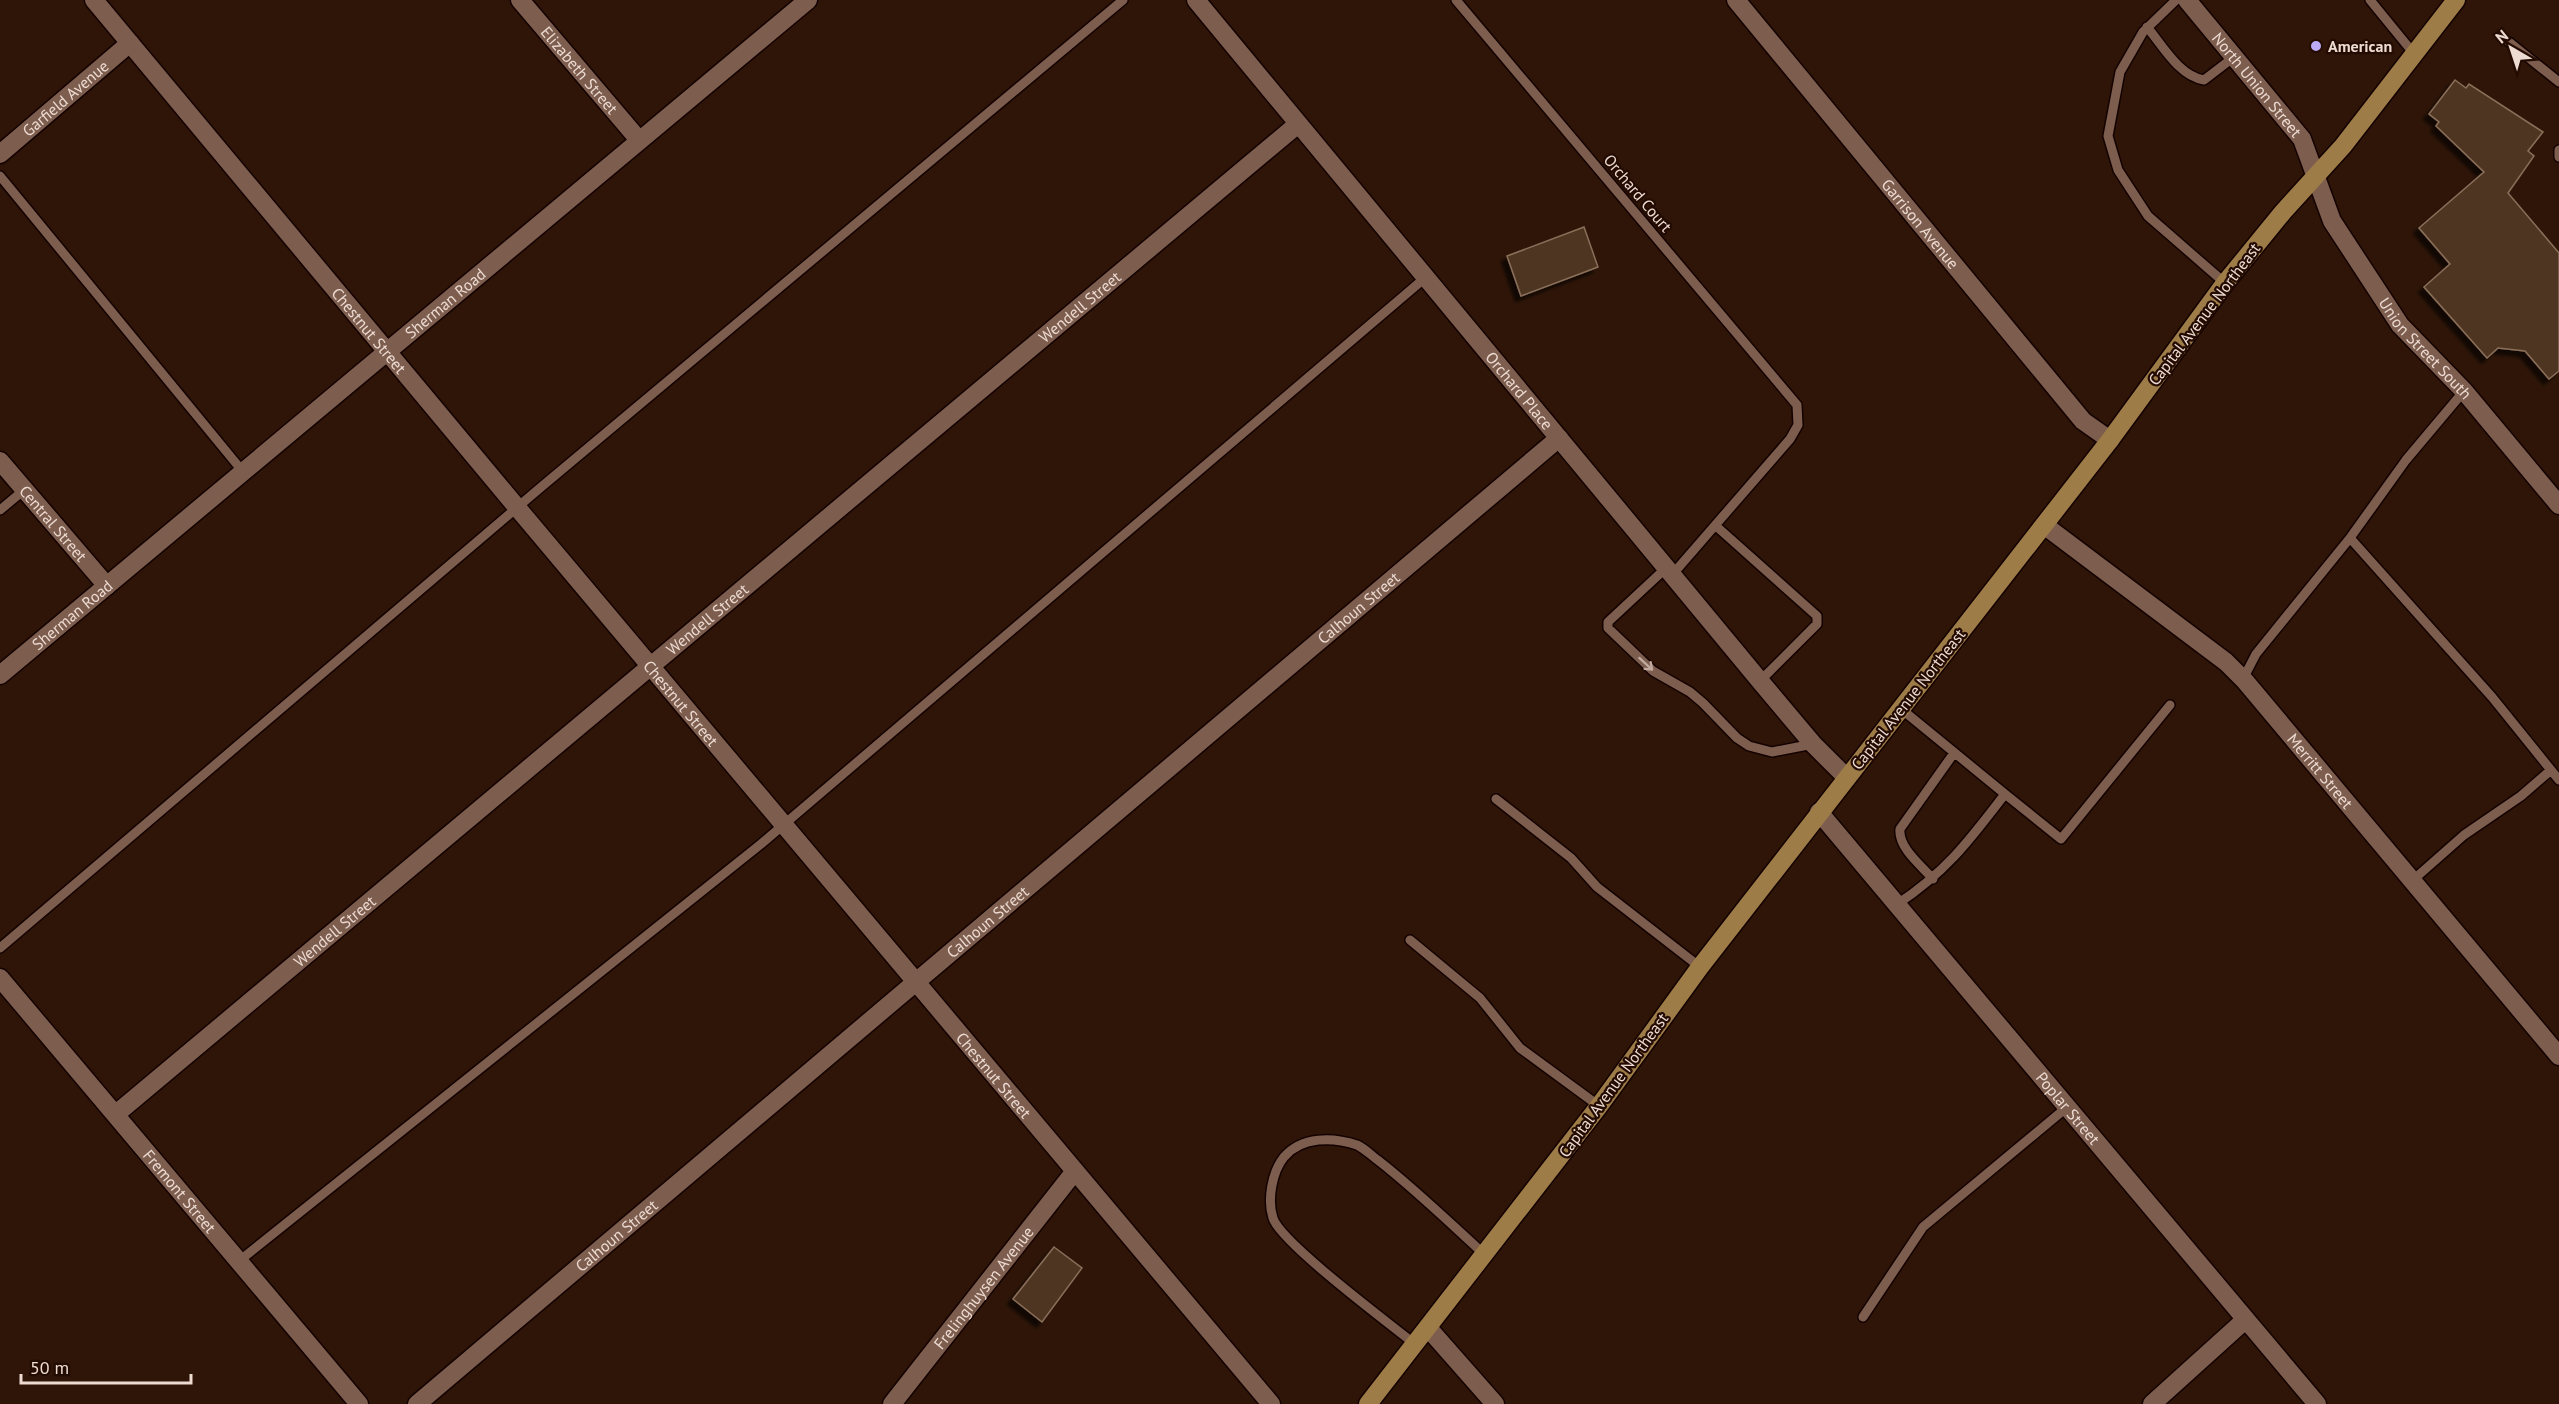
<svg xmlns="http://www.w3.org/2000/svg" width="2559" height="1404" font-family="'PT Sans',sans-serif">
<defs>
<filter id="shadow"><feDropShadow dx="-5.5" dy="5.5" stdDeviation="1.5" flood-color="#0009"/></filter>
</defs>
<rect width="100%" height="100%" fill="#2e1508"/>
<!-- building -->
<path fill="#4d3622" stroke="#8a6f5a" stroke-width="1.5" filter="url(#shadow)" d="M2455,80L2466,88L2469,84L2543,132L2528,151L2534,156L2508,193L2559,253V371L2549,379L2525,351L2498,348L2487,358L2424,287L2450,264L2419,228L2484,172L2436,126L2439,122L2429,114Z
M1584,227L1598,267L1521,296L1507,256Z
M1054,1247L1082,1268L1042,1322L1013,1299Z"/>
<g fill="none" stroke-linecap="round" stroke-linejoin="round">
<!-- service casing -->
<g stroke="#140200" stroke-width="12">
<path id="service" d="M1456,0L1797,405L1798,425L1790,439L1672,575
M2176,0L2143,32L2120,72L2108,136L2118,170L2148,216L2225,283
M2370,0L2415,55
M2147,27C2163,46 2179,76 2204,80L2234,57
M2509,42L2559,82
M2559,150V157
M0,176L244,473
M2464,391L2406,460L2350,538L2492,697L2559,780
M0,510L24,490
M1716,526L1817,616V624L1760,681
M1666,568L1608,622V628L1653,671L1690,692L1703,703L1737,738L1749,746L1772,752L1813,744
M2243,679L2256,654L2350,538
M2005,794L2061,839L2170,705
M1496,799L1571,858L1597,887L1700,967
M1933,879C1922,866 1898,848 1900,829L1954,753
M2413,880L2464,835L2521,796L2551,770
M1896,905C1946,872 1969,841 2005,794L1900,708
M1410,940L1480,998L1520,1048L1599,1106
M0,948L540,488L1123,0
M239,1261L761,844L1426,277
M1863,1317L1923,1227L2066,1108
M1416,1345C1390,1324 1280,1242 1273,1218C1267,1200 1272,1172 1284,1157C1302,1136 1333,1137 1357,1145C1364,1148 1372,1156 1379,1161C1416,1190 1450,1223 1485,1255"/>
</g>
<!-- minor casing -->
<g stroke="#140200" stroke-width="21">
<g id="minor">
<path id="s1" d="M94,0C484,470 877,937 1271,1404"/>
<path id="s2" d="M520,0L639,140"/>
<path id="s3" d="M1196,0L1760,681L1813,744L1847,778"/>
<path id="s4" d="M1736,0L2083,421L2110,440"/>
<path id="s5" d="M2187,0L2302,139L2332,221L2400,325L2464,391L2559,505"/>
<path id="s6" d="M0,154L130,43"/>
<path id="s7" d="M0,461L107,586"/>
<path id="s8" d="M2044,525L2226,662L2245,681L2559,1056"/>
<path id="s9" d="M0,675L808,0"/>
<path id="s10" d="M1819,812L2317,1404"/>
<path id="s11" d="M0,978L359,1404"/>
<path id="s12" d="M116,1114L1298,124"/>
<path d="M1429,1329L1495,1404"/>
<path id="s13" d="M417,1404L1559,438"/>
<path id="s14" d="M892,1404L1075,1171"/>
<path d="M2152,1404L2245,1320"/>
</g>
</g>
<!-- primary casing -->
<g stroke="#140200" stroke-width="21">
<path id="primary" d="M1368,1404L1599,1106L1700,967L2110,440L2225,283L2283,212L2343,146L2456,0"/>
</g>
<!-- service -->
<use href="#service" stroke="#7c5d4e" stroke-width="9"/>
<!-- minor -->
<use href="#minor" stroke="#7c5d4e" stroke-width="18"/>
<!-- primary -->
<use href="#primary" stroke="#9e7c47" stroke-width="18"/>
</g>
<!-- one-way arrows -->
<defs><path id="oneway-shaft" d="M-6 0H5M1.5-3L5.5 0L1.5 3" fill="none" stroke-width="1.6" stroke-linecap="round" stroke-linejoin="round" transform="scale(1.5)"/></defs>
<use stroke="#c0a99d" href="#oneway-shaft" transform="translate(1646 664) rotate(42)"/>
<!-- markers -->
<circle fill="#bcaaf6" stroke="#230b02" stroke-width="2" cx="2316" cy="46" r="6"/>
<g text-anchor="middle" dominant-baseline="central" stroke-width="4.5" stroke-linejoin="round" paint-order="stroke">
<!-- poi labels -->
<g font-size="16" font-weight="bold" fill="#eddbd2" stroke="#230b02" text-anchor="start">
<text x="2328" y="46">American</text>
</g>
<!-- street labels -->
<g font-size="16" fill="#eddbd2" stroke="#230b02">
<text stroke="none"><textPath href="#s2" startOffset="92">Elizabeth Street</textPath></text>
<text stroke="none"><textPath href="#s5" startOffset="110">North Union Street</textPath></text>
<text stroke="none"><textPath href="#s6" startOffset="86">Garfield Avenue</textPath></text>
<text transform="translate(1638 193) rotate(50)">Orchard Court</text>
<text stroke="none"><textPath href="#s4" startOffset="290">Garrison Avenue</textPath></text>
<text stroke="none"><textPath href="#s9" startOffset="580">Sherman Road</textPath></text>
<text stroke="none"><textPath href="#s12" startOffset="1257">Wendell Street</textPath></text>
<text transform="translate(2204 314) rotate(-53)">Capital Avenue Northeast</text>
<text stroke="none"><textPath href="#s1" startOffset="430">Chestnut Street</textPath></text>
<text stroke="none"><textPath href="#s5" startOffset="426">Union Street South</textPath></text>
<text stroke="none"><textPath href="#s3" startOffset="507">Orchard Place</textPath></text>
<text stroke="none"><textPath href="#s7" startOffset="82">Central Street</textPath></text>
<text stroke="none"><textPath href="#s13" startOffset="1233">Calhoun Street</textPath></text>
<text stroke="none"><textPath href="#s9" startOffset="94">Sherman Road</textPath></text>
<text stroke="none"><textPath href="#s12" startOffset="771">Wendell Street</textPath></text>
<text transform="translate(1908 699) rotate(-52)">Capital Avenue Northeast</text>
<text stroke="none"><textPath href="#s1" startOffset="916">Chestnut Street</textPath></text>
<text stroke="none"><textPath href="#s8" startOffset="372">Merritt Street</textPath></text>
<text stroke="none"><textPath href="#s13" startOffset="747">Calhoun Street</textPath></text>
<text stroke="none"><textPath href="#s12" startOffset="285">Wendell Street</textPath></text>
<text stroke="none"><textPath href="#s1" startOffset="1402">Chestnut Street</textPath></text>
<text transform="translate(1613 1085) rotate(-54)">Capital Avenue Northeast</text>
<text stroke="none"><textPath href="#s10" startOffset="387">Poplar Street</textPath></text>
<text stroke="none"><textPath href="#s11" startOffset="279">Fremont Street</textPath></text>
<text stroke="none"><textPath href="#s13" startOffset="261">Calhoun Street</textPath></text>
<text stroke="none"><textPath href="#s14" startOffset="148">Frelinghuysen Avenue</textPath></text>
</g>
</g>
<!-- north arrow -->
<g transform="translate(2511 48) rotate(321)" stroke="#230b02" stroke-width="4.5" paint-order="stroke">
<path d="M0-4.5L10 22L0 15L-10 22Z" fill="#eddbd2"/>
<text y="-9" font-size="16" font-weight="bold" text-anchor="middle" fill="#eddbd2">N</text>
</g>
<!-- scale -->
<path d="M21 1374v9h170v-9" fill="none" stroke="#eddbd2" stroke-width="3"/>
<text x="30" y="1374" font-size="18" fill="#eddbd2" stroke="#230b02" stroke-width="4.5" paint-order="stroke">50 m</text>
</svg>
